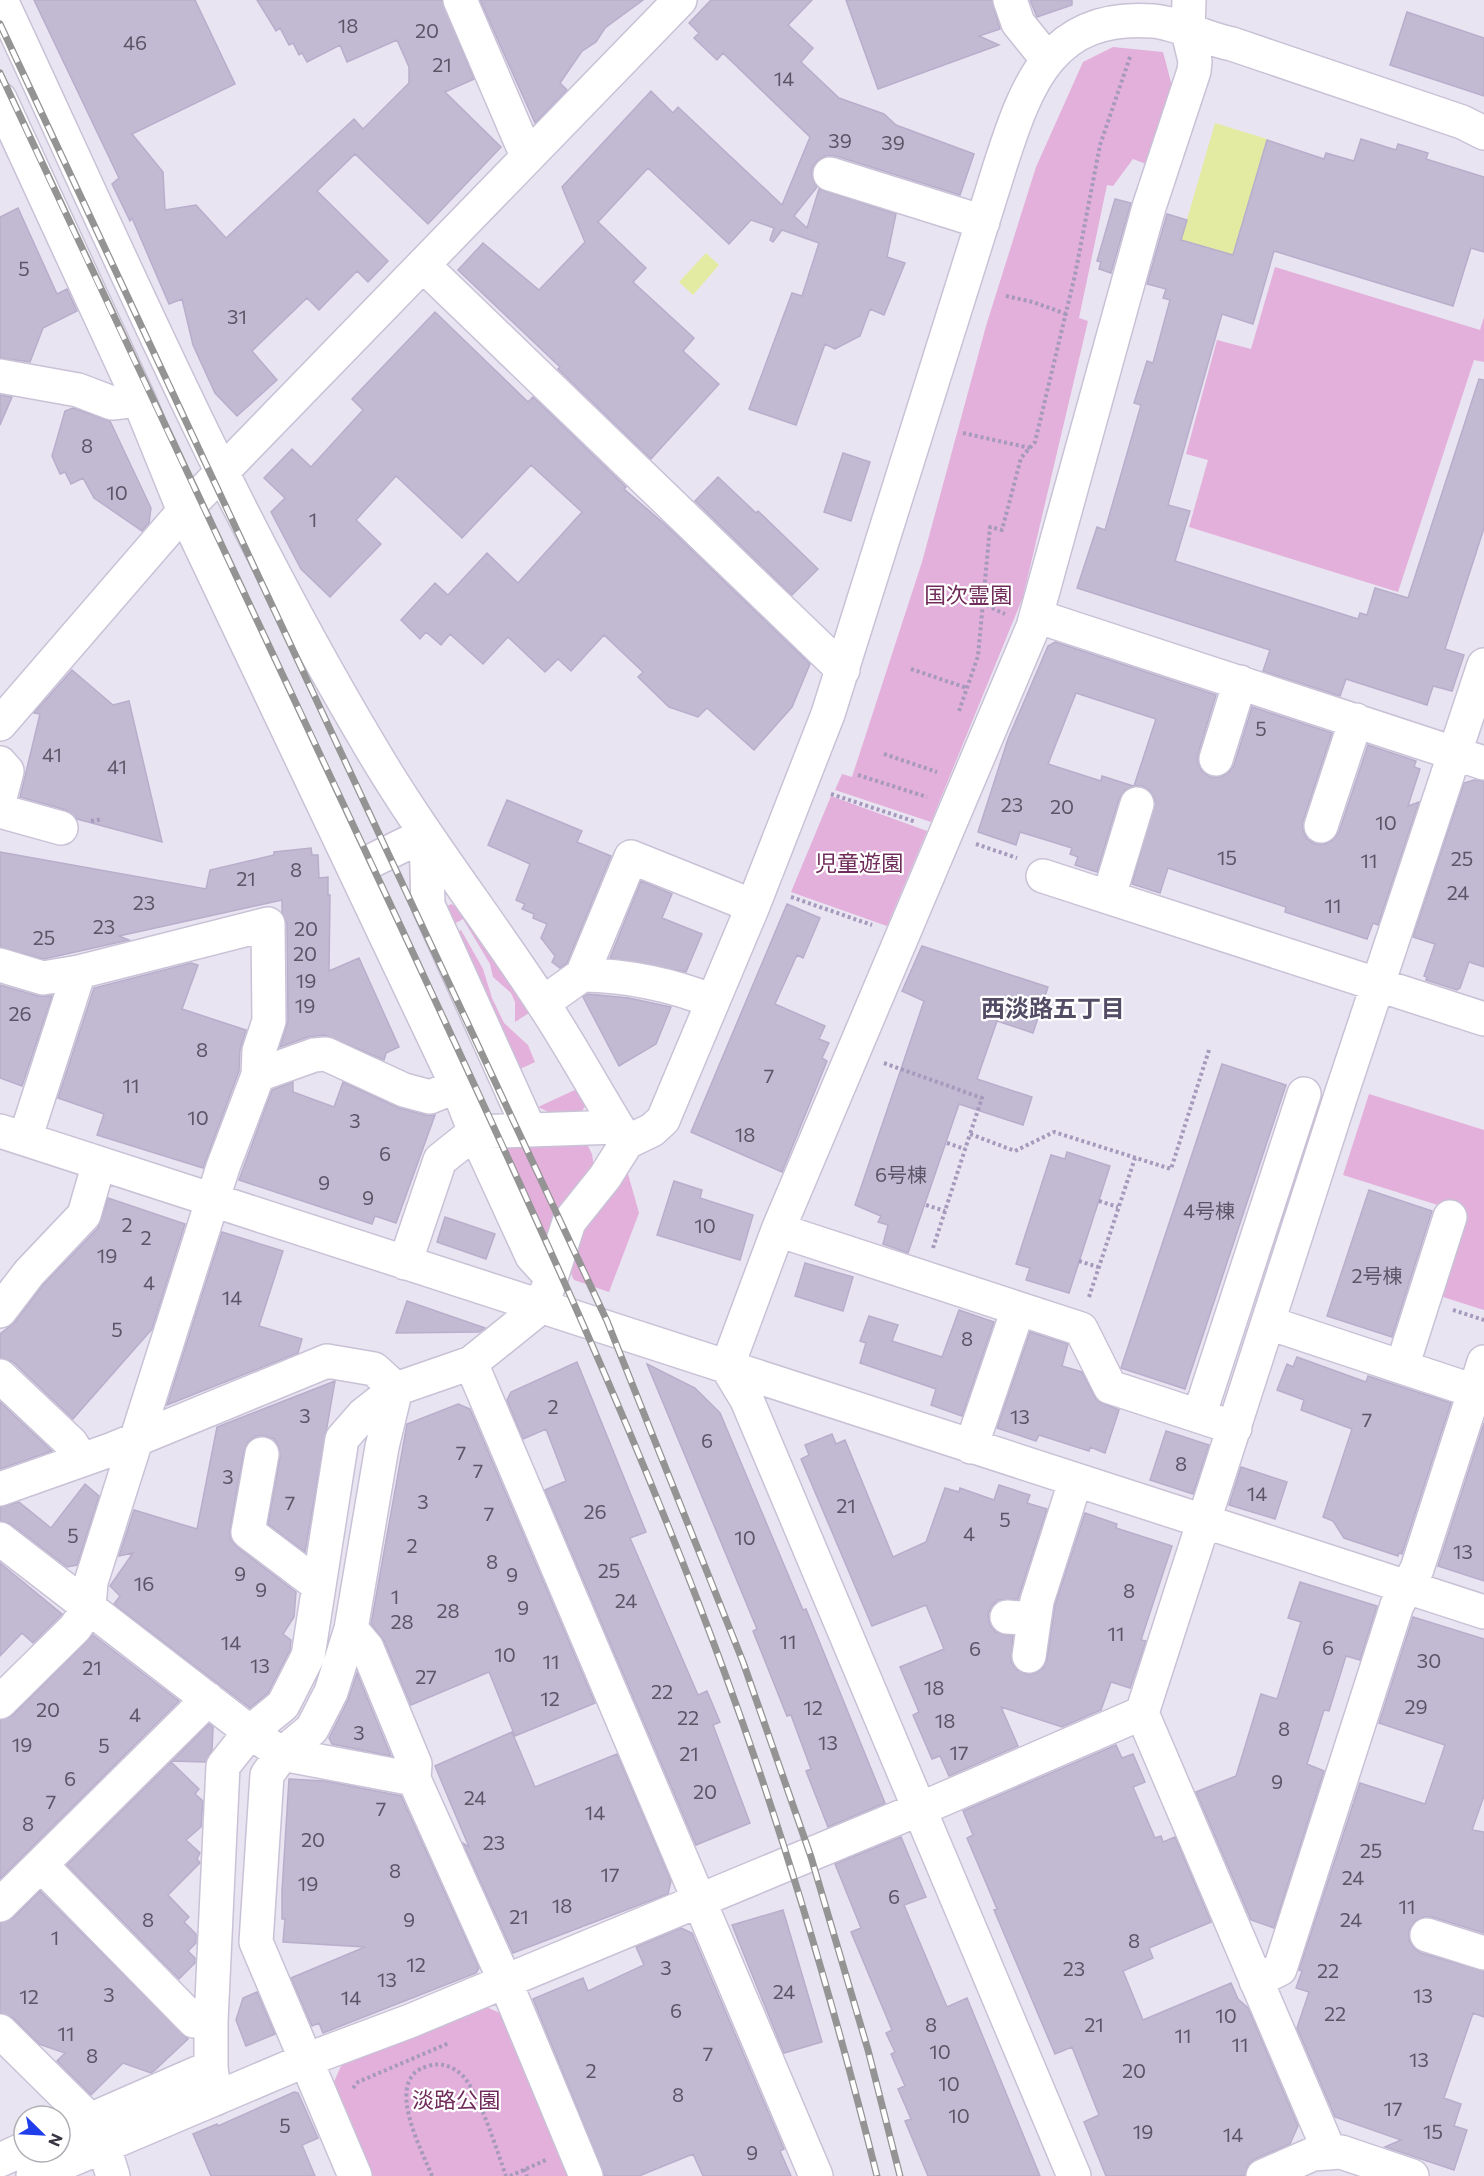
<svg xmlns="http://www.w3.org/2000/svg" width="1484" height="2176" font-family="Commissioner,'Noto Sans JP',sans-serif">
<rect width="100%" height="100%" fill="#e9e4f1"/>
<!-- green -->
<path fill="#e3afdb" d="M1113,47L1163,52L1172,86L1146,164L1133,159L1113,186L1107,185L1079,318L1088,321L1023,597L931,822L835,790L842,774L852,777L922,562L986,326L1036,167L1083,62Z
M1275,267L1480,330L1484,317V362L1474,360L1398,592L1189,527L1208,460L1186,454L1217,340L1251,349Z
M831,796L927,831L887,926L791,892Z
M451,904L462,910L529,1013L515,1022V1002L511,993L493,977L490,964L463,919L454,924L446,907Z
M461,930L483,969L492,998L504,1023L528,1045L535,1062L520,1069L458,932Z
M577,1089L587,1104L578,1116L555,1115L538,1107Z
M1369,1094L1484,1130V1310L1440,1296L1466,1214L1343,1175Z
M504,1144H587L592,1154L594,1168L543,1249L501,1149Z
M624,1172L628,1174L639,1213L609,1292L574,1280L566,1263L579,1225Z
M484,2006L502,2014L571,2176H371L333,2084L341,2066Z"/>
<!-- water -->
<path fill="#e3eba3" d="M1215,123L1267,139L1233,255L1181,240Z
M706,253L719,265L693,295L679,282Z"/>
<!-- building -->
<path fill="#c2bad2" stroke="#b8aecc" stroke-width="1.5" d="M34,0H195L235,84L132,134L163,172L165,210L196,205L226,238L354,119L363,129L409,83V67L397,40L347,62L340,45L307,62L302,53L299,55L293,43L289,45L280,28L276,31L257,0H442L474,79L445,92L501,147L428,224L355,154L317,191L388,261L368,282L357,271L319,310L307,298L252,351L277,380L237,416L215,393L193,345L182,299L169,304L132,218L130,221L112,184L119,178Z
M480,0H643L605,28L596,42L582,51L560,83L567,90L535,123Z
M711,0H812L788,25L813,48L801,62L839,98L884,114L896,125L974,154L960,195L836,156H825L817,161L812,168V177L817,187L794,216L807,228L819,189L896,214L887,257L905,263L884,315L870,309L860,336L835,349L825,344L796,425L749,409L792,293L802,296L819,243L782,230L773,242L770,240L774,228L751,220L729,244L648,168L598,222L646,268L633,282L694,338L683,351L719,384L651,459L558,369L560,367L458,270L483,243L539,290L585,242L562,187L651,91L673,113L678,107L782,205L810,137L723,53L717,60L694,38L699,33L689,23Z
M846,0H992L1000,29L979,36L999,45L878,89Z
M1030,0H1072V5L1037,17Z
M1407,12L1484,38V96L1390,65Z
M1361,139L1396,150L1398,144L1428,153L1426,159L1484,177V252L1471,248L1453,306L1274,251L1253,324L1222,314L1168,505L1190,511L1175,561L1358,619L1360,613L1367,615L1375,588L1408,598L1479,379L1484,380V528L1445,649L1464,655L1452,691L1433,686L1427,705L1346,679L1340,696L1263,671L1270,650L1077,588L1097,527L1105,530L1141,405L1134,403L1147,361L1153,363L1170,300L1163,298L1166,289L1147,284L1167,214L1187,220L1181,240L1233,255L1267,140L1324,159L1326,153L1354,161Z
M1115,199L1131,203L1111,273L1099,269L1101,262L1097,261Z
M18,208L57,294L67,289L77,311L43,328L30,362L0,358V217Z
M435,312L528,402L533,397L626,487L624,489L669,528L810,664L792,707L754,750L707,708L698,717L669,707L638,677L643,672L604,635L571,671L558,659L545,672L508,637L483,664L450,634L441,645L426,632L420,639L401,620L435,583L448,595L487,553L518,583L582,512L531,465L462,538L396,476L356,520L381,544L330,597L301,569L271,512L285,498L264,478L292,449L311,467L363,410L352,399Z
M0,395L12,397L0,425Z
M73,408L110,421L151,508L149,523L142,531L94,498L83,478L71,484L65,472L60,474L52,456L65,411Z
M843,453L870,462L851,521L824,512Z
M718,477L756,513L758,511L818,569L792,595L695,501Z
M1055,642L1216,695L1198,754V763L1202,771L1210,777H1221L1229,772L1234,765L1252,707L1332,733L1303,821V830L1307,839L1315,844H1325L1333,840L1339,832L1368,745L1416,761L1414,767L1420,769L1408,806L1419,802L1378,925L1373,923L1367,939L1285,912L1286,907L1168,868L1160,893L1132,884L1155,800L1150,791L1143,786H1134L1156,719L1076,693L1048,764L1101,781L1102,776L1133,786L1125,790L1119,799L1097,872L1075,865L1078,857L1070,854L1072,848L1020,832L1016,845L978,832L1008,739L1048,646Z
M72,670L113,705L129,701L162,842L77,819L66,810L20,797L40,714L34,713Z
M1474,780L1484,781V967L1469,962L1460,988L1457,990L1426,980L1427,977L1424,976L1435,944L1413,937L1464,783Z
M507,800L582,831L577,842L611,856L567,963L560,968L552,962L555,956L541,938L547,924L533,918L534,914L522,909L525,904L516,900L530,864L488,845Z
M311,848L312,855H318L319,878L328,877V895H330L329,971L359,958L399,1047L386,1053L384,1060L325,1035L308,1037L280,1047L288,1021L287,924L282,912V900L119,936L129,940L44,959L0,947V852L206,889L210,870L274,855V852Z
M641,881L672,894L662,918L702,934L686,972L610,958Z
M787,904L820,918L803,958L797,955L775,1004L825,1026L819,1039L829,1043L822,1058L827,1061L782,1172L691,1132Z
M922,946L1048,987L1033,1033L997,1021L977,1079L1032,1097L1023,1125L959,1104L908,1253L883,1244L888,1225L878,1222L881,1216L855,1205L924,1001L902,991Z
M191,963L198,965L182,1009L246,1030L240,1050L239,1071L203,1168L97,1135L104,1114L58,1098L94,988Z
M0,985L38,996H52L22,1086L0,1078Z
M588,994L629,998L671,1007L656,1044L619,1066L583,997Z
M1222,1064L1286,1085L1185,1389L1121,1368Z
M293,1082V1092L334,1107L343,1082L399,1108L425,1115H435L396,1223L375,1216L372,1224L239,1180L272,1090Z
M1067,1152L1110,1166L1069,1293L1026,1280L1030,1268L1016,1264L1051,1155L1065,1159Z
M674,1181L702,1190L700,1198L753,1215L740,1260L657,1235Z
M1369,1190L1432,1211L1392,1337L1327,1316Z
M108,1198L185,1224L152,1329L73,1419L13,1362L0,1358V1334L15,1322L43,1285L98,1228Z
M445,1217L495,1234L486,1259L437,1242Z
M222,1232L283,1251L259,1326L302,1339L298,1353L167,1405Z
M805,1263L853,1277L843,1311L795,1296Z
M407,1301L485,1328L479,1332L396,1333Z
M959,1310L994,1322L962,1416L931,1405L936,1389L860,1363L866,1343L860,1341L869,1316L898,1325L892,1341L942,1357Z
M1030,1332L1068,1344L1062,1366L1082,1372L1097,1401L1119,1410L1105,1453L1090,1447L1089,1451L1039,1435L1036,1441L997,1428Z
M1297,1357L1366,1382L1368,1376L1451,1403L1402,1554L1399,1553L1398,1556L1344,1538L1333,1521L1323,1517L1352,1429L1301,1410L1304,1400L1277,1390L1287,1364L1293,1367Z
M577,1362L646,1532L630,1538L698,1695L707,1691L720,1722L713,1725L750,1823L696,1845L545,1490L566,1481L546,1429L523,1439L507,1400L511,1392Z
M647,1364L695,1388L720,1413L803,1610L806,1609L885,1803L828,1827L806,1771L811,1769L791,1715L787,1716L753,1631L757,1629Z
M335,1381L305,1552L268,1524L280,1457L279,1447L274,1439L265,1436H256L248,1442L244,1451L230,1529V1538L237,1547L296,1592L294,1617L283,1634L291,1640L290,1650L268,1693L250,1708L114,1604L120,1596L110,1586L133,1553L119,1556L134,1510L197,1529L217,1427Z
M0,1402L52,1451L0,1469Z
M458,1404L470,1409L595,1703L515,1736L489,1672L411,1705L384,1641L371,1624L407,1424Z
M1484,1423V1581L1438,1566Z
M1166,1431L1209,1445L1193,1494L1150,1480Z
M832,1434L836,1444L845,1440L893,1557L926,1542L945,1488L959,1492L960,1488L994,1500L999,1485L1030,1495L1027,1503L1047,1509L1018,1599L998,1600L991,1607L988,1615L990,1625L996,1632L1013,1636L1011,1662L1017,1670L1026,1674L1036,1673L1043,1668L1047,1659L1055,1605L1085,1513L1117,1524L1116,1528L1172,1546L1141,1640L1146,1641L1130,1688L1111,1682L1101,1710L1062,1727L1001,1707L1018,1746L949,1776L940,1756L932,1759L913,1715L919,1712L900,1667L944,1649L926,1605L872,1626L801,1459L809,1455L805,1445Z
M1241,1467L1287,1482L1275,1519L1229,1505Z
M85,1484L99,1496L77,1565L67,1567L11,1524L0,1521V1507L19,1502L51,1528Z
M0,1563L62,1614L33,1643L22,1633L0,1656Z
M1300,1582L1377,1606L1360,1660L1346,1656L1329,1711L1324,1710L1307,1764L1324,1771L1274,1928L1251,1920L1196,1792L1236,1776L1261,1694L1277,1699L1301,1622L1288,1618Z
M1413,1617L1484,1639V1796L1472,1830L1484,1832V1933L1432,1917H1424L1415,1921L1409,1930V1940L1414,1948L1421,1953L1484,1971V2017L1473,2013L1444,2098L1461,2104L1454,2126L1467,2130L1454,2170L1385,2147L1401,2140L1335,2117L1297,2028L1309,1992L1296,1988L1302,1971L1299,1970L1360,1783L1425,1804L1445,1745L1379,1723Z
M93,1635L179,1701L0,1879V1720L13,1715Z
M357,1673L391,1756L332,1744L329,1738L348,1700Z
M209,1724L213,1727L212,1750L205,1762L172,1761Z
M512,1732L535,1787L617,1754L671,1881L668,1894L513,1953L463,1843L469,1847L435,1766Z
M1116,1745L1122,1758L1133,1754L1145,1782L1133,1787L1155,1838L1161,1836L1163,1842L1175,1837L1211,1922L1149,1948L1153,1958L1123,1971L1143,2020L1231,1983L1238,1999L1248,2008L1298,2126L1290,2144L1255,2159L1248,2165L1245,2176H1106L1084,2122L1099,2115L1072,2047L1055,2054L994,1910L997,1909L967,1838L973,1835L963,1811Z
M171,1762L199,1789L195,1794L203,1801L201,1827L186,1840L200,1853L197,1859L200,1863L168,1895L189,1917L184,1922L196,1934V1943L188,1951L195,1958V1963L179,1979L67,1865Z
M289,1779L325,1781L401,1796L479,1968L476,1973L323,2033L319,2023L312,2026L291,1978L365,1947L283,1942L285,1919H282V1891Z
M901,1837L926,1897L904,1905L947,2007L967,1998L1040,2176H928L905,2121L911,2119L898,2089L905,2086L891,2054L895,2052L886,2033L892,2030L851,1932L861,1928L835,1864Z
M40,1891L188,2039L154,2071L151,2073L123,2063L91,2095L57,2061L65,2053L39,2044L13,2018L0,2013V1923L13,1918Z
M783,1910L822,2042L784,2053L732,1925Z
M681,1928L692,1933L784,2149L780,2151L791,2176H703L693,2154L639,2176H605L533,1999L583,1978L588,1991L644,1965L636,1947Z
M257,1992L275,2034L246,2046L236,2020L243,1998Z
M294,2092L298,2093L318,2138L302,2145L315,2176H211L193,2134L217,2124L218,2126Z"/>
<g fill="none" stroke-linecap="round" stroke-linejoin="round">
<!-- minor casing -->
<g stroke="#c9c2d7" stroke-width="36">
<path id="minor" d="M1,0C118,251 228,508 370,746C422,835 486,916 542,1002C572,1047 598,1096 627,1142
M460,0L527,156
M1010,0L1018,23L1047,59
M0,99L139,400L184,511L457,1086L475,1132L532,1256L551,1277
M830,174L983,222
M423,265L843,670
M0,376L78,390L112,403L139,400
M1036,616L1484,763
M0,724L184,511L680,0
M1216,759L1240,682
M0,763L7,771L0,798
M0,811L61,828
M1321,826L1356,720
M355,869L426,834L428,905L529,1129
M1043,876L1484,1019
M1109,896L1137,804
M0,965L43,978L79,972
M582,975C625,975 673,985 712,1001
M543,1003L582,975L631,857L753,906
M258,1075L314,1055L326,1054L404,1090L430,1097L457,1086
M0,1131L1484,1612
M778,1230L1081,1329L1110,1387L1235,1428
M405,1263L440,1160L475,1132L617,1127
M0,1311L29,1273L84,1215L99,1163
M1269,1323L1474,1391
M471,1363L816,2176
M727,1367L778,1230L1033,627L1149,207L1194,71L1195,61L1188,32L1189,0
M727,1367L747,1400L1074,2176
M1402,1367L1450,1217
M0,1376L71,1443L82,1460
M1199,1416L1304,1094
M971,1447L1013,1324
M262,1454L248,1532L318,1585
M0,1489L113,1449L327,1361L374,1369L396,1389
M0,1539L250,1732L282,1754L414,1779
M1007,1617L1034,1619
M351,1629L367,1648L415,1764L414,1779L505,1981L586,2176
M1029,1656L1037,1601L1075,1482
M0,1702L75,1628L89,1607L91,1582L223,1167L258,1075L259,1051L269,1021L268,924L79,972L25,1139
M41,1865L194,2021H211
M0,1905L208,1699
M1427,1935L1484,1953
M1256,1981L1280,1969L1397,1605L1417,1569L1484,1362
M0,2031L98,2128L113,2176
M215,2099L211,2067V2021L223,1766L250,1732L283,1705L308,1656L342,1439L363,1415L396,1389L471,1363L542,1306L569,1222L605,1177L627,1142L652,1130L663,1120L753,906L828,714L1001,163C1027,83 1052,13 1153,21C1178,23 1205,39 1232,44L1462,122L1484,133
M60,2133L211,2067
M1330,2153L1142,1713L1342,1092L1484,665
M0,2160L24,2149
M33,2176L306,2060L410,2021L941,1800L1142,1713
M355,2176L256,1942L267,1775L282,1754L312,1729L331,1692L351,1629L382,1447L396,1389
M1263,2176L1313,2154L1341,2152L1412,2176"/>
</g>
<!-- path -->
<path stroke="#a69abc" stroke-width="4" stroke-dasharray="3 3" stroke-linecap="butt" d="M1006,296L1033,302L1066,314
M963,433L1030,448
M981,603L1005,614
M911,669L967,688
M959,711L978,656L990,527L1002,530L1021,458L1035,442L1075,275L1100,145L1131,54
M884,754L937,772
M858,775L927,797
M831,794L916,822
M91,821L103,819
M976,844L1017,858
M791,897L872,925
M884,1063L982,1098L970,1134
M947,1143L965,1149
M1099,1201L1118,1207
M926,1205L945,1211
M933,1248L970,1134L1015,1151L1054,1132L1171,1169L1209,1050
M1079,1261L1098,1267
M1089,1297L1135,1158
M1453,1310L1484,1320
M353,2088L358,2082L449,2043
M524,2169L527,2176
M432,2176C422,2150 382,2078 428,2066C441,2062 452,2066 462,2075C479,2092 497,2151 506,2176
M510,2176L546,2160"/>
<!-- minor -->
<use href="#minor" stroke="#fff" stroke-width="33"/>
<!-- rail casing -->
<g stroke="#949494" stroke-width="7">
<path id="rail" d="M0,24L607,1321L743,1662L811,1857L868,2050L900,2176
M0,73C132,357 267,640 400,925C514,1170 631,1417 724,1671C785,1837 834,2005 877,2176"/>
</g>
<!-- rail -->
<use href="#rail" stroke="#fff" stroke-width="4.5" stroke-dasharray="14" stroke-linecap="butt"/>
</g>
<g text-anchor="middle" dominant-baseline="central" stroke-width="4.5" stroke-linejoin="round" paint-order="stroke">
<!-- number labels -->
<g font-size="20" fill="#5b5667">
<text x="348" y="25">18</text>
<text x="427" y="30">20</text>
<text x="135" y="42">46</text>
<text x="442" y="64">21</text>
<text x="784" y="78">14</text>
<text x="840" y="140">39</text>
<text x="893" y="142">39</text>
<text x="24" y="268">5</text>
<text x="237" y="316">31</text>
<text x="87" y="445">8</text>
<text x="117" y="492">10</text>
<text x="313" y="519">1</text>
<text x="1261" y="728">5</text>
<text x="52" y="754">41</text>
<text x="117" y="766">41</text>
<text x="1012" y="804">23</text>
<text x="1062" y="806">20</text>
<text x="1386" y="822">10</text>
<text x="1227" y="857">15</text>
<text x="1462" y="858">25</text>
<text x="1369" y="860">11</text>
<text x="296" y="869">8</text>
<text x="246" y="878">21</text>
<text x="1458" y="892">24</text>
<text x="144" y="902">23</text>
<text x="1333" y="905">11</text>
<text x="104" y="926">23</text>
<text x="306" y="928">20</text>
<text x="44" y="937">25</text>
<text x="305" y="953">20</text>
<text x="306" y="980">19</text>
<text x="305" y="1005">19</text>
<text x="20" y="1013">26</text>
<text x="202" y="1049">8</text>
<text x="769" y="1075">7</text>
<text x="131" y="1085">11</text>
<text x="198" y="1117">10</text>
<text x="355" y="1120">3</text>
<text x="745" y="1134">18</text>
<text x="385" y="1153">6</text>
<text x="901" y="1174">6号棟</text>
<text x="324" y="1182">9</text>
<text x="368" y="1197">9</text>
<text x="1209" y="1210">4号棟</text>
<text x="127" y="1224">2</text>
<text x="705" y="1225">10</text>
<text x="146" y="1237">2</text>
<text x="107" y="1255">19</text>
<text x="1377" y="1275">2号棟</text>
<text x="149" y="1282">4</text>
<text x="232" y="1297">14</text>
<text x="117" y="1329">5</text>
<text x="967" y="1338">8</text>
<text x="553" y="1406">2</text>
<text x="305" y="1415">3</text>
<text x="1020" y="1416">13</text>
<text x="1367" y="1419">7</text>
<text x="707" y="1440">6</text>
<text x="461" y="1452">7</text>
<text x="1181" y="1463">8</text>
<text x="478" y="1470">7</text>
<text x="228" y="1476">3</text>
<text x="1257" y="1493">14</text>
<text x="423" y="1501">3</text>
<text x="290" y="1502">7</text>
<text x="846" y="1505">21</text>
<text x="595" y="1511">26</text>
<text x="489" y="1513">7</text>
<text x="1005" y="1519">5</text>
<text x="969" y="1533">4</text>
<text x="73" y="1535">5</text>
<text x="745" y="1537">10</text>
<text x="412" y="1545">2</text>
<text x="1463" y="1551">13</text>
<text x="492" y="1561">8</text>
<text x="609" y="1570">25</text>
<text x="240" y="1573">9</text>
<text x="512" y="1574">9</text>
<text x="144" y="1583">16</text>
<text x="261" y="1589">9</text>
<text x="1129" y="1590">8</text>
<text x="395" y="1596">1</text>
<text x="626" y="1600">24</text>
<text x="523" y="1607">9</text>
<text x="448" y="1610">28</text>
<text x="402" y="1621">28</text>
<text x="1116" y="1633">11</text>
<text x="788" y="1641">11</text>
<text x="231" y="1642">14</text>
<text x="1328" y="1647">6</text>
<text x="975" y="1648">6</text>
<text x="505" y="1654">10</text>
<text x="1429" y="1660">30</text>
<text x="551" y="1661">11</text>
<text x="260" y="1665">13</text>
<text x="92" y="1667">21</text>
<text x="426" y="1676">27</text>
<text x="934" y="1687">18</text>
<text x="662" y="1691">22</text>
<text x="550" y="1698">12</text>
<text x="1416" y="1706">29</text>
<text x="813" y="1707">12</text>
<text x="48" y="1709">20</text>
<text x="135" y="1714">4</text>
<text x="688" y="1717">22</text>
<text x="945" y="1720">18</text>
<text x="1284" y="1728">8</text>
<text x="359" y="1732">3</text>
<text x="828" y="1742">13</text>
<text x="22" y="1744">19</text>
<text x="104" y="1745">5</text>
<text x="959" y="1752">17</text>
<text x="689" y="1753">21</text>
<text x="70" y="1778">6</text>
<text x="1277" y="1781">9</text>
<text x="705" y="1791">20</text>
<text x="475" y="1797">24</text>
<text x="51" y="1801">7</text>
<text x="381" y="1808">7</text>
<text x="595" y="1812">14</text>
<text x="28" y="1823">8</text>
<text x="313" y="1839">20</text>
<text x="494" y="1842">23</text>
<text x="1371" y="1850">25</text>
<text x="395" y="1870">8</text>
<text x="610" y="1874">17</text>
<text x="1353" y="1877">24</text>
<text x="308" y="1883">19</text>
<text x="894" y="1896">6</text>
<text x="562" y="1905">18</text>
<text x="1407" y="1906">11</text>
<text x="519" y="1916">21</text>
<text x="148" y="1919">8</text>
<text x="409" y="1919">9</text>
<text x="1351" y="1919">24</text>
<text x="55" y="1937">1</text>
<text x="1134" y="1940">8</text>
<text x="416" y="1964">12</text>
<text x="666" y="1967">3</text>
<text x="1074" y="1968">23</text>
<text x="1328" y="1970">22</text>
<text x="387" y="1979">13</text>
<text x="784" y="1991">24</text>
<text x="109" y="1994">3</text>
<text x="1423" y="1995">13</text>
<text x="29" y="1996">12</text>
<text x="351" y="1997">14</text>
<text x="676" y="2010">6</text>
<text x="1335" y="2013">22</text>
<text x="1226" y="2015">10</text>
<text x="931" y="2024">8</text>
<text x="1094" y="2024">21</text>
<text x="66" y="2033">11</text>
<text x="1183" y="2035">11</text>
<text x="1240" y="2044">11</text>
<text x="940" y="2051">10</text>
<text x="708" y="2053">7</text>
<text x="92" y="2055">8</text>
<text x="1419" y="2059">13</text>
<text x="591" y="2070">2</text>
<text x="1134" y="2070">20</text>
<text x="949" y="2083">10</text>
<text x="678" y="2094">8</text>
<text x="1393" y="2108">17</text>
<text x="959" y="2115">10</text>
<text x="285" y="2125">5</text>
<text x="1143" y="2131">19</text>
<text x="1433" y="2131">15</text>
<text x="1233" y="2134">14</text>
<text x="752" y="2152">9</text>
</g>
<!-- park labels -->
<g font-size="22" fill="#702c5a" stroke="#fff">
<text x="968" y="594">国次霊園</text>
<text x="859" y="862">児童遊園</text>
<text x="456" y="2099">淡路公園</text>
</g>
<!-- neighbourhood labels -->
<g font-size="24" font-weight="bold" fill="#544c65" stroke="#fff">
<text x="1053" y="1007">西淡路五丁目</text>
</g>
</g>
<!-- north arrow -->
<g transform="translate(42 2134) rotate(114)"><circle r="28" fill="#ffffff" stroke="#b0aeb4" stroke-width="1.5"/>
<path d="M0-4.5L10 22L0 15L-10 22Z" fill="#203eec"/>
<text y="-9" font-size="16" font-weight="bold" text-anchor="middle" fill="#393543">N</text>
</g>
</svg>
